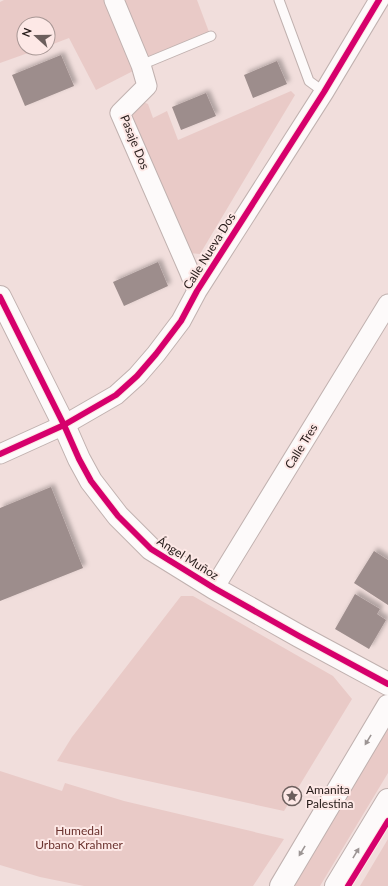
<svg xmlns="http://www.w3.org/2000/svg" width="388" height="886" font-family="Lato,sans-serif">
<defs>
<filter id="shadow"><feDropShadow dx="3.5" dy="-3.5" stdDeviation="2" flood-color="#0004"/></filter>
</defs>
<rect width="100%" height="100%" fill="#f1dedc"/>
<!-- green -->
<path fill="#e9cac7" d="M4,0H104L133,71L96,90L69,38L48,46V24H24V48H42L0,63V2Z
M122,0H197L209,32L144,58Z
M291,91L295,95L200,254L188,253L128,117L143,102L148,104L153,118L167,111L178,140Z
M181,596H193L333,676L352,699L284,811L57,761L72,737Z
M388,726V773L320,886H292Z
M0,771L62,791L65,783L124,801L284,839L253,886H84L40,877L0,865Z
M388,839V886H360Z"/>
<!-- building -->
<path fill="#9d8d8c" filter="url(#shadow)" d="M61,55L74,86L25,106L12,75Z
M277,61L287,84L253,98L244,75Z
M206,93L216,116L181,130L172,107Z
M158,262L168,286L124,306L113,282Z
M51,487L83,568L0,601V508Z
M374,551L388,560V605L354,583Z
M355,594L380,609L377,614L386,620L369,649L335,629Z"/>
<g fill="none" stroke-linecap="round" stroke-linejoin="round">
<!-- lane casing -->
<g stroke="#c0b1af" stroke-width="11">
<path id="lane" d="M279,0L309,81L324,92
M141,65L211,36"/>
</g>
<!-- street casing -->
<g stroke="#c0b1af" stroke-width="21">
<path id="street" d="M114,0L141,65L147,86L120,113L189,271L197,291
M0,454L64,425L116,395L137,376L156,354L181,321L197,291L324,92L379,0
M214,588L388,304"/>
</g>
<!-- secondary casing -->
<g stroke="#c0b1af" stroke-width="24">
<path id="secondary" d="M0,297L64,425L79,459L91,481L118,516L151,549L214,588L299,636L388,684
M281,886L388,706
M336,886L388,800"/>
</g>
<!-- lane -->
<use href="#lane" stroke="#fdfafa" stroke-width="9"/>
<!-- street -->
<use href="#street" stroke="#fdfafa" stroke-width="19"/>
<!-- secondary -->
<use href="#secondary" stroke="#fdfafa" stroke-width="22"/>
<!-- cycleway casing -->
<g stroke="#fde8e6" stroke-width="8">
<path id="cycleway" d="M0,297L64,425L79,459L91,481L118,516L151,549L214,588L299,636L388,684
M0,454L64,425L116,395L137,376L156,354L181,321L197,291L324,92L379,0
M348,886L388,821"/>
</g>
<!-- cycleway -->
<use href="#cycleway" stroke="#d6006c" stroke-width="6"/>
</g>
<!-- one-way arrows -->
<defs><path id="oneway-solid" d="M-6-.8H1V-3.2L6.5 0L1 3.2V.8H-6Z"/></defs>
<g fill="#9c9594">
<use href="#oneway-solid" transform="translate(368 740) rotate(121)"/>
<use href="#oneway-solid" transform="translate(302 851) rotate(121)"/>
<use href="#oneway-solid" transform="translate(356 853) rotate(-59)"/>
</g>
<!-- icons -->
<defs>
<g id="sight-ring" transform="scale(1)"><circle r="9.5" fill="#fde8e6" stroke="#6c5f5d" stroke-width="1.5"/><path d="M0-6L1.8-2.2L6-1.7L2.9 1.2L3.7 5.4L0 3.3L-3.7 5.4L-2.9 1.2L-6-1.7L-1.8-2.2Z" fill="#6c5f5d"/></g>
</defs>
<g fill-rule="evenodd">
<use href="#sight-ring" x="292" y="796"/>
</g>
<g text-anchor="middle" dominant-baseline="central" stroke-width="4" stroke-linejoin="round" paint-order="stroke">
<!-- street labels -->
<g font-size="12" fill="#251a18" stroke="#fde8e6">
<text transform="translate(135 142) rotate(68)">Pasaje Dos</text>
<text transform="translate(209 251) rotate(-58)">Calle Nueva Dos</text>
<text transform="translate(301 446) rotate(-58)">Calle Tres</text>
<text transform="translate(188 558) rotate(32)">Ángel Muñoz</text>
</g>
<!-- poi labels -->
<g font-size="12" fill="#251a18" stroke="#fde8e6" text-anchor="start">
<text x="306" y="789">Amanita<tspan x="306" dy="14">Palestina</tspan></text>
</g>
<!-- park labels -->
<g font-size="12" fill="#6b322e" stroke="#fde8e6">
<text x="79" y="830">Humedal<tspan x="79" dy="14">Urbano Krahmer</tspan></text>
</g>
</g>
<!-- north arrow -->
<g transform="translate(36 36) rotate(291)"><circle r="19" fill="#fde8e6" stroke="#a79694"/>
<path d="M0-3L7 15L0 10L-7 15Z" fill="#6c5f5d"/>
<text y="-6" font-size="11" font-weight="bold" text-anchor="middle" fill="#251a18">N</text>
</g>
</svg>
